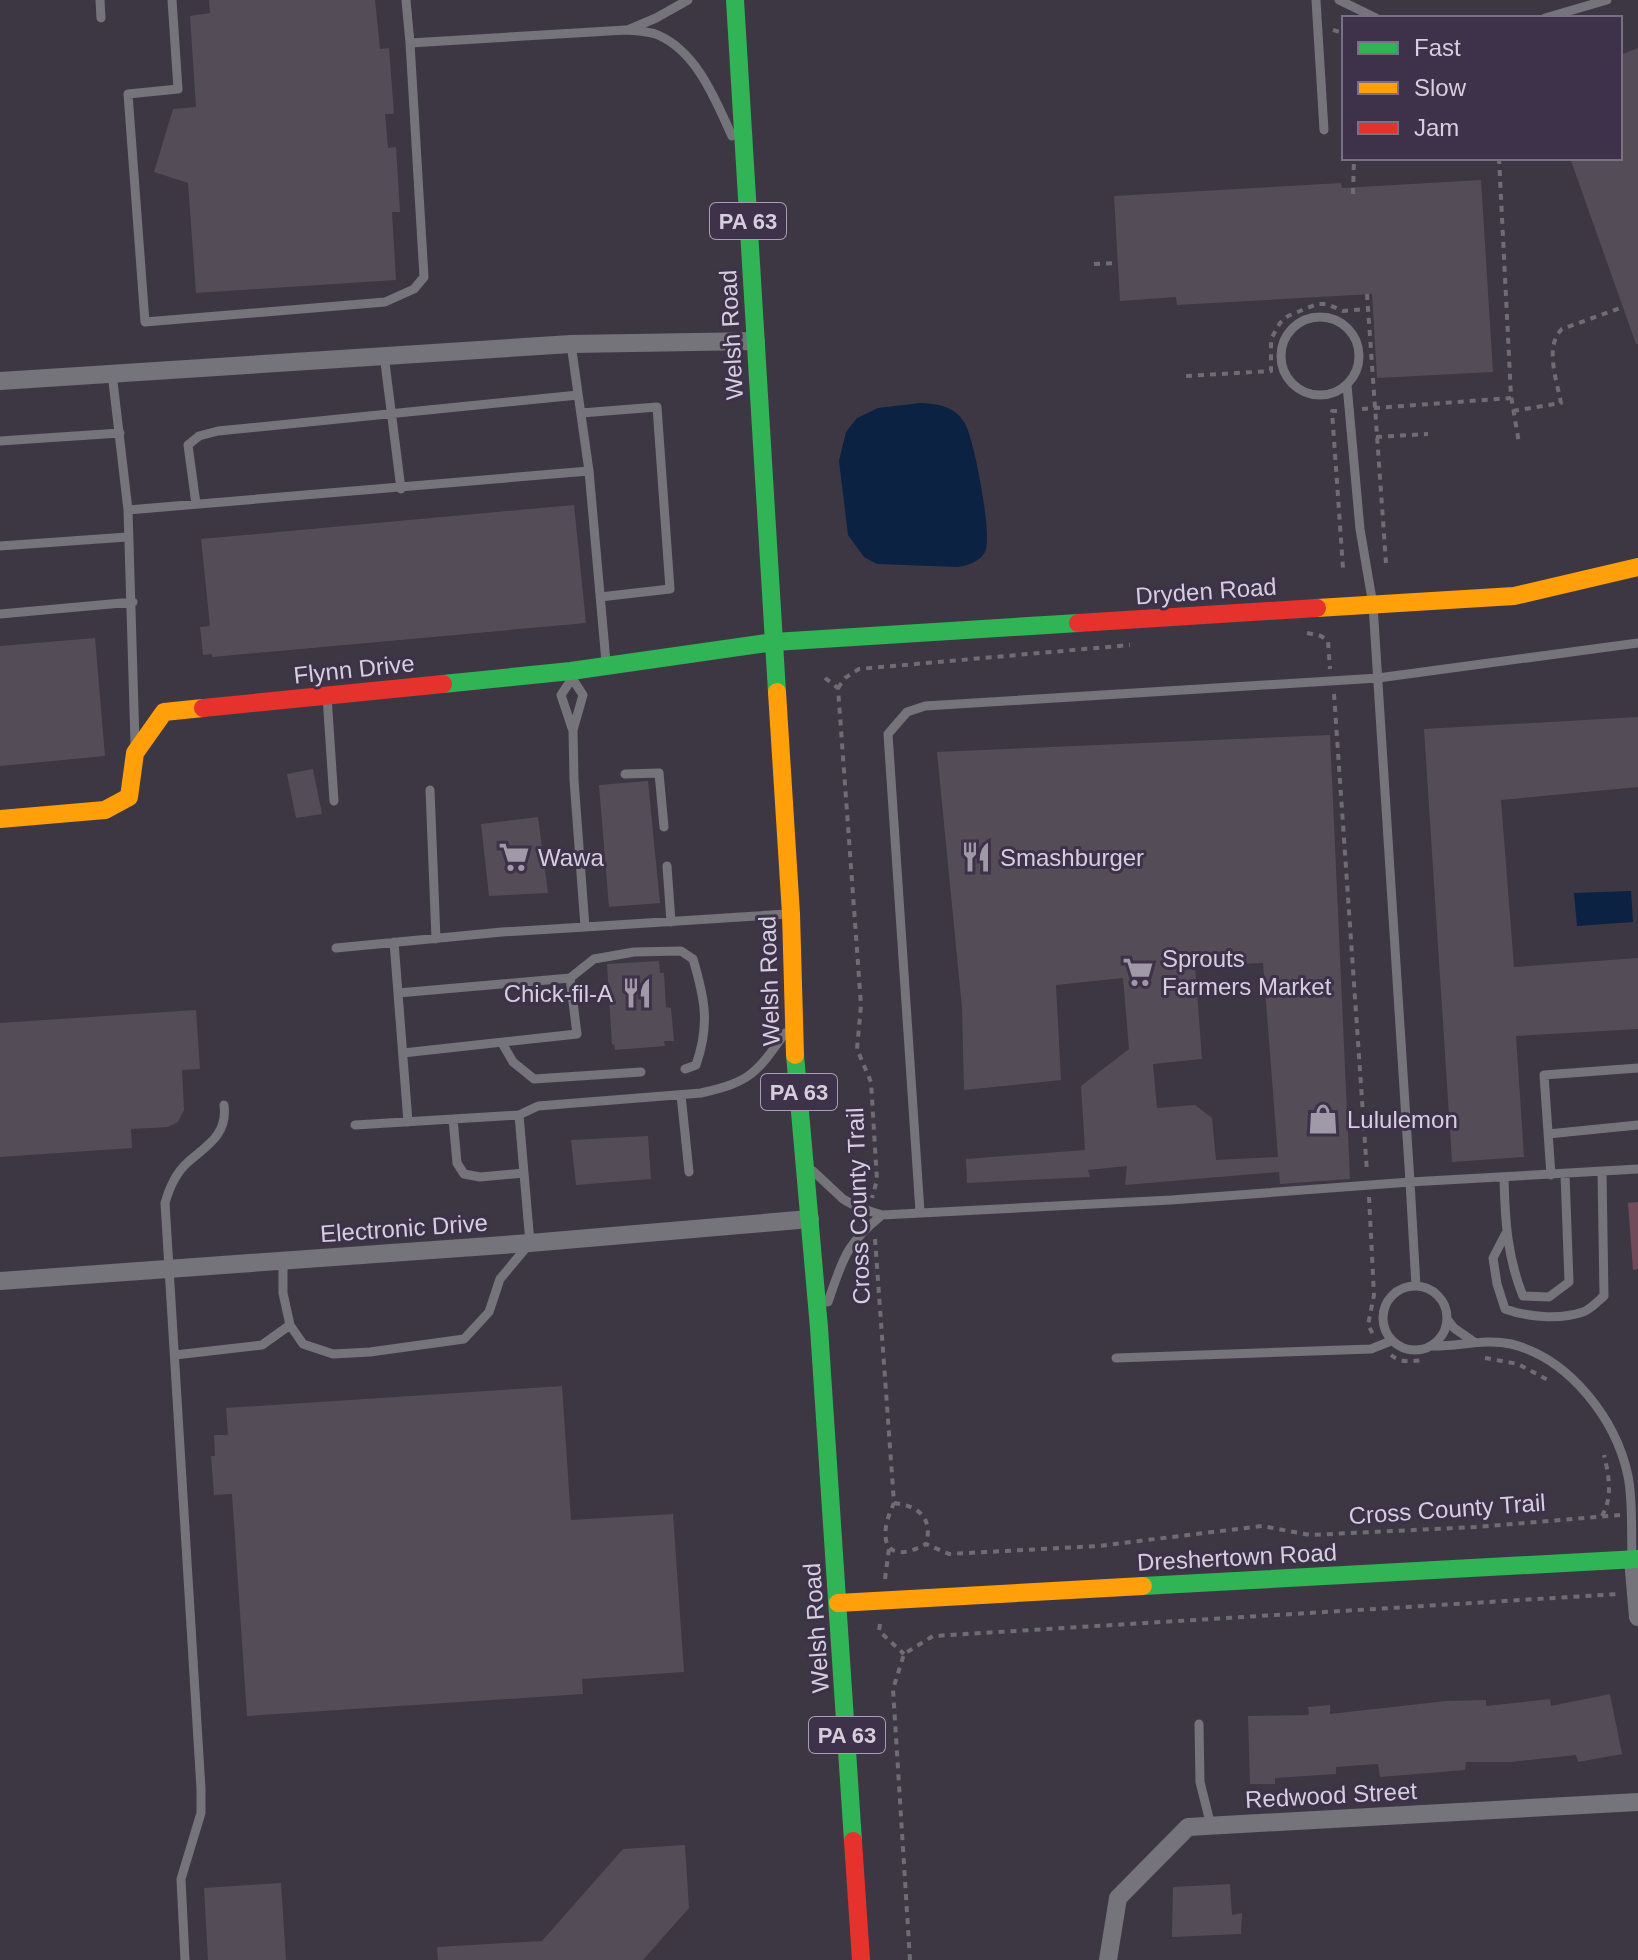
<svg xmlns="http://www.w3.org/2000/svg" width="1638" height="1960" font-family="Arial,sans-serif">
<rect width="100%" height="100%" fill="#3d3744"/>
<!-- green -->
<path fill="#714b5a" d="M1638,1202V1269L1633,1270L1628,1203Z"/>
<!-- water -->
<path fill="#0c2242" d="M920,403C933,404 945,404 956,413C960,416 965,422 967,428C975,447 993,536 985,552C979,562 969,565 958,567L877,564L864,557L848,535L839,461L846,432L857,418L878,408Z
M1631,891L1633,922L1577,926L1574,893Z"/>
<!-- building -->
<path fill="#544d57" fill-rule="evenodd" d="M209,0H375L380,49L389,48L394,114H385L388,148L396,147L400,212H392L396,280L196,293L188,183L154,172L173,109L196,107L190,16L210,13Z
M1638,48V344H1636L1570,158H1620V55Z
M1481,180L1493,372L1377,378L1372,294L1177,305L1176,297L1120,301L1114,196L1341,183L1342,188Z
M574,505L586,623L212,657V654L203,655L200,627L210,626L201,539Z
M95,638L105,756L0,766V646Z
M1638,717V787L1501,800L1514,967L1638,958V1029L1516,1036L1524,1157L1452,1162L1424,729Z
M1330,735L1350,1179L1280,1184L1279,1172L1125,1185L1127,1166L1088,1170L1090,1177L967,1183L966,1159L1085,1150L1081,1086L1129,1049L1123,978L1056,985L1061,1080L964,1090L962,1008L937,752ZM1263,963L1278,1157L1216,1160L1212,1118L1195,1105L1157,1108L1153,1064L1202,1059L1195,966Z
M313,769L322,814L296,818L287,774Z
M648,781L660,903L609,907L599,785Z
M538,817L548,893L489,896L481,824Z
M659,961L660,973H664L666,1007L671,1008L674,1041H664L665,1046L615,1050L614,1044L612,1045L607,964Z
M196,1010L200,1069L182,1070L184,1110L178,1122L168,1127L131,1129L132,1148L0,1157V1023Z
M648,1136L651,1179L576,1185L571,1140Z
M562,1386L571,1520L673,1514L684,1672L582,1679L583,1694L247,1716L232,1494L214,1495L211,1456H215L214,1435H228L226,1408Z
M1610,1694L1622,1754L1578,1762L1576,1755L1510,1762H1466L1465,1770L1380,1777L1378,1764L1336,1767V1774L1275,1778V1784H1250L1248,1716L1309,1715L1308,1707L1330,1705V1714L1446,1701L1486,1700V1706L1550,1699L1551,1706Z
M685,1845L689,1908L643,1960H438L437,1947L542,1941L623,1849Z
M281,1883L286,1960H208L204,1888Z
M1230,1884L1232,1915L1242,1913L1241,1934L1172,1937L1173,1887Z"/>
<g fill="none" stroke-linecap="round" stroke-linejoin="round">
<!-- path -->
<path stroke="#6f6d74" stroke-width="4" stroke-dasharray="6 6" stroke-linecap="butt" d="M1333,30L1344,33
M1499,158L1511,396L1519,443
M1353,194L1354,158
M1094,264L1118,263
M1367,294L1386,563
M1186,376L1271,371V339L1280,323L1288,316L1317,304H1327L1343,311L1367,309
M1362,409L1511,398
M1337,411H1332L1343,568
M1513,411L1561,403C1557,381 1544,346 1562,329L1623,307
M1376,437L1428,434
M1307,633L1321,636L1328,641L1330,669
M825,678L838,688L861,1005L857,1049L871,1082L877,1180L872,1198
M838,688L845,678L859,669L1130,645
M1334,694L1367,1172
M1369,1197L1374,1295L1368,1325L1373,1334
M875,1239L894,1503C877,1538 884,1567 926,1544L949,1554L1098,1546L1262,1526L1310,1535L1476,1527L1620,1515
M1391,1355C1402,1364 1412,1361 1425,1360
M1485,1358L1518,1364L1548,1380
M894,1503C919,1506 933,1518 926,1544
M1602,1516C1613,1497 1609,1476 1604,1455
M885,1579L889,1548
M880,1624L879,1631L904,1654
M910,1960L893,1689L904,1654L933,1636L1619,1594"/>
<!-- lane -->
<path stroke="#75747a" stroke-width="9" d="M100,0L101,18
M172,0L178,89L128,94L145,322L385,302L414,289L424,277L410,43L626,30C636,31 649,31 658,35C697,52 715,99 732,136
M406,0L410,43
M1316,0L1324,130
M1339,0L1376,18
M1545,18L1607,0
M630,29L656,18L688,0
M1281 356a39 39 0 1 1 78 0a39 39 0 1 1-78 0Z
M571,344L589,471L606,662
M384,355L401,489
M112,373L128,510L589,471
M581,413L657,407L670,589L600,597
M0,441L120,433
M196,504L188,445L199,436L218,431L578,395
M128,510L135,743
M0,546L127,537
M0,614L133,602
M571,680L561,695L572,728
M327,696L334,801
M625,774L659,773L664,827
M430,790L436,939
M667,866L671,922
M585,927L787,914
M394,942L408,1122
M336,948L502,932L585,927L574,780L573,730L583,695L570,675
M570,978L594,959L634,952L681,951L693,959C705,999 710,1025 696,1065L685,1069
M398,993L570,978L577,1034L403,1053
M502,1043L513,1062L534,1079L641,1072
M681,1095L689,1172
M519,1115L538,1106L701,1093C750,1082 756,1074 785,1033
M453,1119L457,1163L464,1174L480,1177L524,1173
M1548,1134L1638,1125
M813,1171L843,1199L857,1207L882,1215L1171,1200L1410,1182L1373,605L1360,529L1347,385
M1551,1175L1544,1075L1638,1068
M1504,1177C1505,1219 1507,1257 1523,1296L1549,1297L1569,1282L1565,1174
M920,1212L888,734L907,712L925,706L1378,678L1638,643
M1506,1233L1493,1258L1497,1284L1505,1309C1527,1317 1560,1320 1583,1312C1590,1310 1598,1301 1604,1296L1602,1172
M283,1260V1293L290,1325L303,1344L333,1354L370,1352L464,1339L489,1312L500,1279L530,1243L519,1115L355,1125
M1383 1318a32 32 0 1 1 64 0a32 32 0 1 1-64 0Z
M1416,1286L1410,1182L1638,1169
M828,1302C843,1259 845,1245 882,1215
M1447,1319L1454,1328L1474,1342
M1431,1346C1458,1347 1484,1338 1511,1344C1569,1358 1616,1419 1628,1476C1633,1501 1631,1530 1632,1556
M175,1355L262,1345L290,1325
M1116,1358L1371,1349L1391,1341
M1199,1724L1200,1782L1211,1826
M185,1960L181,1879L201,1813V1789L165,1203C169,1189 176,1173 187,1163C206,1146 228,1135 224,1105"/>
<!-- street -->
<path stroke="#75747a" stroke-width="18" d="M0,381L571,344L756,341
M0,1281L530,1243L810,1219
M1633,1559L1638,1617
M1108,1960L1118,1898L1188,1827L1638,1802"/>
<!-- fast -->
<path stroke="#30b455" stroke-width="18" d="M735,0L777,692
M443,684L571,671L774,642L1078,623
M795,1055L819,1328L853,1841
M1143,1586L1638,1559"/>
<!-- slow -->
<path stroke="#ff9f0a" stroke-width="18" d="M1317,608L1514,596L1638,567
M777,692L791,914L795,1055
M0,819L105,810L129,797L135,753L164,712L203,708
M838,1603L1143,1586"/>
<!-- jam -->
<path stroke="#e5322d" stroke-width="18" d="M1078,623L1317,608
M203,708L443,684
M853,1841L861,1960"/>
</g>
<!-- icons -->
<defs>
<g id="supermarket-bare" transform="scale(2.4)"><path d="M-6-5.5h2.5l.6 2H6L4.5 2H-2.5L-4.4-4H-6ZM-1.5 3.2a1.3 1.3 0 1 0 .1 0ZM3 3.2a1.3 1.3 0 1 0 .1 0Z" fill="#a099a7" stroke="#3d3249" stroke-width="2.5" paint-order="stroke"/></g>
<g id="restaurant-bare" transform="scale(2.4)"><path d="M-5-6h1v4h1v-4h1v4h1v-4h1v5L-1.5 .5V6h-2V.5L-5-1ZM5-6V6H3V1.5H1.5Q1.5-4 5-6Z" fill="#a099a7" stroke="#3d3249" stroke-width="2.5" paint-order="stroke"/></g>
<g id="shop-bare" transform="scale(2.4)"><path d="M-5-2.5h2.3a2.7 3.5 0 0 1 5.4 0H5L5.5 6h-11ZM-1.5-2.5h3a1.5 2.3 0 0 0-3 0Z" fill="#a099a7" stroke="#3d3249" stroke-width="2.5" paint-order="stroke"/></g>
</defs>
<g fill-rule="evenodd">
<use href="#supermarket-bare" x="514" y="857"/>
<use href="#restaurant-bare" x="976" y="857"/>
<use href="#supermarket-bare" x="1138" y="972"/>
<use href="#restaurant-bare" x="637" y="993"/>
<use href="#shop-bare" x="1323" y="1119"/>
</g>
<g text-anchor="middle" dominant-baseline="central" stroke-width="6" stroke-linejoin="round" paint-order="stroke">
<!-- shield labels -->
<g fill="#3d3249" stroke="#a79fb1" stroke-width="2">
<rect x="710" y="203" width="76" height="36" rx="6"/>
<rect x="761" y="1074" width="76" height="36" rx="6"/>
<rect x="809" y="1717" width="76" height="36" rx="6"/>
</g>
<g font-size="22" font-weight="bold" fill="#d5cedd">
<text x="748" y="221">PA 63</text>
<text x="799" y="1092">PA 63</text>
<text x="847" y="1735">PA 63</text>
</g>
<!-- street labels -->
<g font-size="24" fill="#d5cedd" stroke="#3d3249">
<text transform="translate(731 335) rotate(-93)">Welsh Road</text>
<text transform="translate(1206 591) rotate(-4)">Dryden Road</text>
<text transform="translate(354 669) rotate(-6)">Flynn Drive</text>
<text transform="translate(769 981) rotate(-92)">Welsh Road</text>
<text transform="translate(858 1206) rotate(-92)">Cross County Trail</text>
<text transform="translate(404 1228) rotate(-4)">Electronic Drive</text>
<text transform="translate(1447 1509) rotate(-4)">Cross County Trail</text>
<text transform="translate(1237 1557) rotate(-3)">Dreshertown Road</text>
<text transform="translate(816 1628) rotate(-94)">Welsh Road</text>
<text transform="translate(1331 1795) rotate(-3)">Redwood Street</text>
</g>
<!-- poi labels -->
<g font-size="24" fill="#d5cedd" stroke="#3d3249" text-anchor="start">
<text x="538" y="857">Wawa</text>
<text x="1000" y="857">Smashburger</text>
<text x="1162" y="958">Sprouts<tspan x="1162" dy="28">Farmers Market</tspan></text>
<text x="613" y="993" text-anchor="end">Chick-fil-A</text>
<text x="1347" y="1119">Lululemon</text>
</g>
</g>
<!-- legend -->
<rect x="1342" y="16" width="280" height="144" fill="#3d3249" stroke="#7a7084" stroke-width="2"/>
<rect x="1358" y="42" width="40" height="12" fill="#30b455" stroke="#7a7084" stroke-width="2"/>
<text x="1414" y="56" font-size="24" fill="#d5cedd">Fast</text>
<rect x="1358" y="82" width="40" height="12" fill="#ff9f0a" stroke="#7a7084" stroke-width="2"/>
<text x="1414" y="96" font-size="24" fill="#d5cedd">Slow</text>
<rect x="1358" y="122" width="40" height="12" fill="#e5322d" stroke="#7a7084" stroke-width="2"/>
<text x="1414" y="136" font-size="24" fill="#d5cedd">Jam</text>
</svg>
